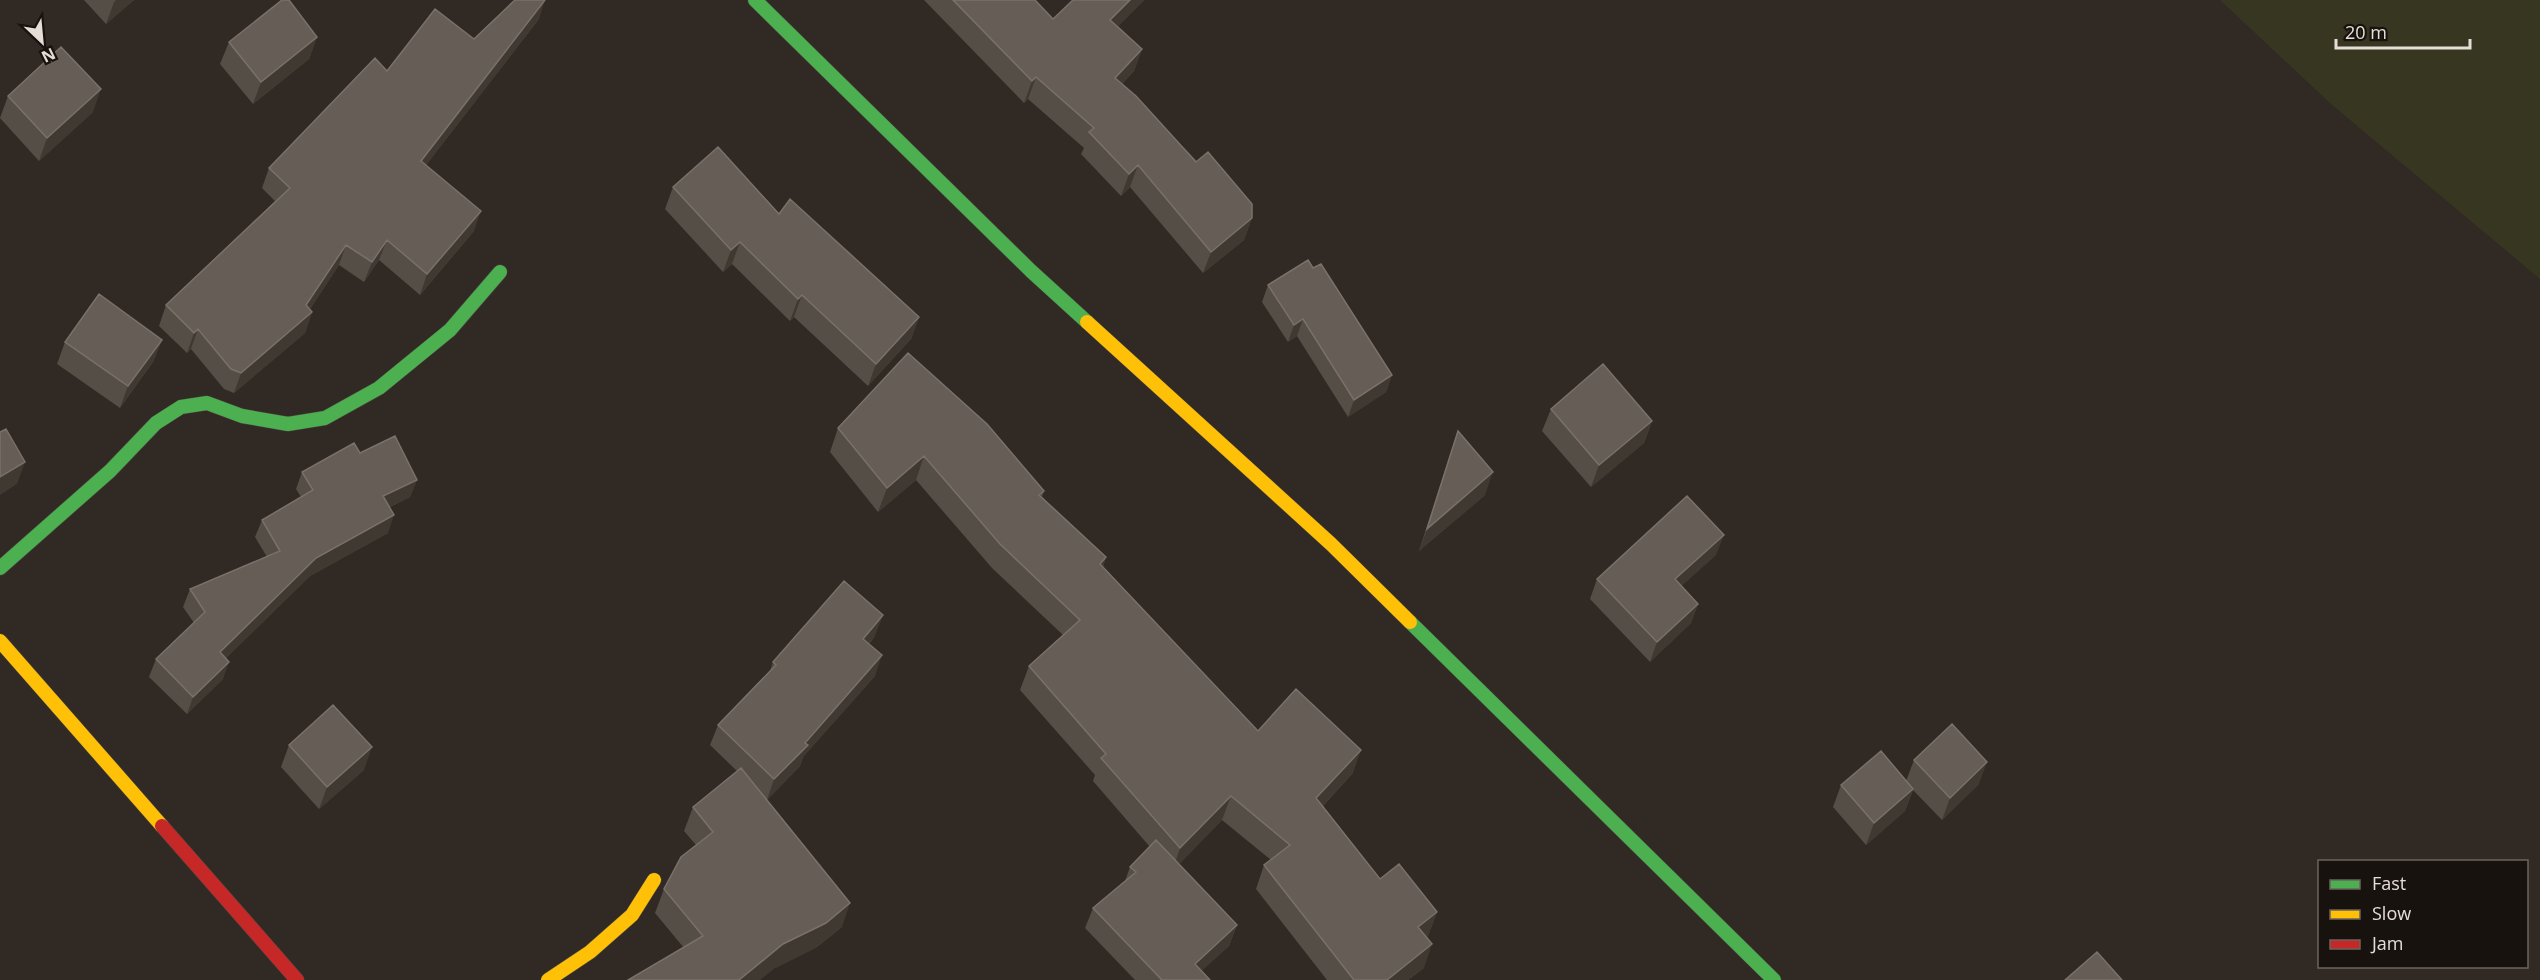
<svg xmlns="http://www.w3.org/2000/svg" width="2540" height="980" font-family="'Open Sans',sans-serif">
<rect width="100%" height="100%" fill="#302924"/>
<!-- green -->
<path fill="#373721" d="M2220,0H2540V279L2331,104Z"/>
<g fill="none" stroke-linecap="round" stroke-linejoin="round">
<!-- fast casing -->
<g stroke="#4c4641" stroke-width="15">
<path id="fast" d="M755,0L1031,271L1087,322
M0,568L110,471L156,423L181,407L207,403L242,416L288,424L325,418L379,388L450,330L500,272
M1410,622L1774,980"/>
</g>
<!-- slow casing -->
<g stroke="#4c4641" stroke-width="15">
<path id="slow" d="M1087,322L1331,544L1410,622
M0,641L162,826
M548,980L590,952L632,915L654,880"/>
</g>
<!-- jam casing -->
<g stroke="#4c4641" stroke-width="15">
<path id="jam" d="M162,826L297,980"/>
</g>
<!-- fast -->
<use href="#fast" stroke="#4caf50" stroke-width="14"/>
<!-- slow -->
<use href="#slow" stroke="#ffc107" stroke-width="14"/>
<!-- jam -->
<use href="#jam" stroke="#c62828" stroke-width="14"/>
</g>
<!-- wall -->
<path fill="#554e47" d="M84,0H134L106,24Z
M924,0H1035L1053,19L1073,0H1144L1118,26L1142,49L1134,71L1122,84L1252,218L1244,240L1203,273L1130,187L1121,196L1081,154L1084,148L1028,99L1024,103Z
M539,19L426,165L474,231L420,295L379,260L364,282L339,265L310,309L312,312L305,333L234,393L224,389L191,349L187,353L159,326L166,305L275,201L262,188L269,168L387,71L474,39Z
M317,37L309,59L253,104L220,64L229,42Z
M8,96L93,112L39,161L0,118Z
M673,187L779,214L919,317L911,339L868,386L794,317L790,321L732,264L723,272L665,209Z
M1313,268L1392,375L1386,392L1348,417L1297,336L1288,342L1262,302L1268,285Z
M162,340L153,362L120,408L57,364L65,342Z
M1551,409L1652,421L1644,443L1591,487L1542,431Z
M838,428L1044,491L1042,497L1106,557L1103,567L1258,731L1353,773L1323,806L1380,879L1437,912L1428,936L1426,937L1424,968L1408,980H1327L1256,889L1264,865L1271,860L1222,820L1179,864L1237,925L1229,946L1201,971L1210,980H1135L1085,928L1093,908L1125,881L1130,867L1150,847L1093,781L1095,775L1020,690L1029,666L1063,635L992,568L916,480L878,512L830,452Z
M1458,431L1485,495L1419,551L1450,454Z
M360,453L417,480L410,497L390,507L388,533L310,576L226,658L223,679L187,714L149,677L156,659L194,623L183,607L190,589L267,557L255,537L262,520L301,497L296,489L302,472Z
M1716,555L1681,586L1698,604L1691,623L1650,662L1590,599L1597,579Z
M875,636L869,644L875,676L803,757L800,766L767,800L764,797L842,927L817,947L775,968L684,948L655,913L664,889L696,845L684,831L693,807L737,771L710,745L718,725L770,671L773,662Z
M289,745L364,770L319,809L281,767Z
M1914,760L1979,784L1942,820L1913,790L1905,811L1866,845L1833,807L1841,785L1906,781Z"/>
<!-- shaded-wall -->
<path fill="#403932" d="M116,0H134L106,24L114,2Z
M545,0L539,19L414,181L421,161Z
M1130,0H1144L1102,42L1110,20Z
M317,37L309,59L253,104L261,82Z
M1142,49L1134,71L1107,100L1115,78Z
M1036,77L1028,99L1024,103L1032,81Z
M101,89L93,112L39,161L47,138Z
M1138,165L1130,187L1121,196L1129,174Z
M481,211L474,231L420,295L427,274Z
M1252,218L1244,240L1203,273L1211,252Z
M387,240L379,260L364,282L372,262Z
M740,242L732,264L723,272L731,250Z
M346,245L339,265L301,322L312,312L305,333L234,393L241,373L306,305Z
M802,295L794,317L790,321L798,299Z
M919,317L911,339L868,386L876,364Z
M1303,319L1297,336L1288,342L1294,325Z
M198,329L191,349L187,353L194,333Z
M162,340L153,362L120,408L128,386Z
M1392,375L1386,392L1348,417L1354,400Z
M1652,421L1644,443L1591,487L1599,465Z
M924,456L916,480L878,512L887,488Z
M25,462L17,484L0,495V477Z
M1493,472L1485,495L1419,551L1427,529Z
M417,480L410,497L377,513L383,496Z
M394,515L388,533L310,576L214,670L220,652L316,558Z
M1724,535L1716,555L1667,599L1675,579Z
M1106,557L1098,580L1100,564Z
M1698,604L1691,623L1650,662L1657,642Z
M883,615L875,636L855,659L863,639Z
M882,655L875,676L803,757L800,766L767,800L774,779Z
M229,662L223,679L187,714L193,697Z
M372,747L364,770L319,809L327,787Z
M1361,750L1353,773L1308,822L1316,798Z
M1987,762L1979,784L1942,820L1950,798Z
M1913,789L1905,811L1866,845L1874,823Z
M1231,796L1222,820L1172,872L1180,848Z
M850,903L842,927L817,947L775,968L760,980H739L783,944Z
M1437,912L1428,936L1409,951L1418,927Z
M1237,925L1229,946L1192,980L1195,964Z
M1432,944L1424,968L1408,980H1387Z"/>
<!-- building -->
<path fill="#655d56" stroke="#79716a" stroke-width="1.5" d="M282,0H289L317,37L261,82L229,42Z
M515,0H545L421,161L481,211L427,274L387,240L372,262L346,245L306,305L312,312L241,373L231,369L198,329L194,333L166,305L290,188L269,168L375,58L387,71L435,9L474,39Z
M953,0H1035L1053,19L1073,0H1130L1110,20L1142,49L1115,78L1136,96L1196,162L1208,152L1252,204V218L1211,252L1138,165L1129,174L1089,132L1094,128L1036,77L1032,81Z
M61,47L101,89L47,138L8,96Z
M718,147L779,214L790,199L919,317L876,364L802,295L798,299L740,242L731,250L673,187Z
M1308,260L1313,268L1321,264L1392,375L1354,400L1303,319L1294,325L1268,285Z
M99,294L162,340L128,386L65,342Z
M908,353L987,424L1044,491L1039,495L1106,557L1100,564L1258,731L1296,689L1361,750L1316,798L1380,879L1399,864L1437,912L1418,927L1432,944L1387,980H1354L1264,865L1290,845L1231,796L1180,848L1101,758L1106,754L1029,666L1080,620L1000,544L924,456L887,488L838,428Z
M1603,364L1652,421L1599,465L1551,409Z
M6,429L25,462L0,477V432Z
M1458,431L1493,472L1427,529Z
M395,436L417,480L383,496L394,515L316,558L220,652L229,662L193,697L156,659L205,612L190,589L280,551L262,520L313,490L302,472L354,443L360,453Z
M1687,496L1724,535L1675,579L1698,604L1657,642L1597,579Z
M844,581L883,615L863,639L882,655L805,743L808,745L774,779L718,725L776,665L773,662Z
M333,705L372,747L327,787L289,745Z
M1952,724L1987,762L1950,798L1914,760Z
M1881,751L1913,789L1874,823L1841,785Z
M741,768L850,903L826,923L783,944L739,980H628L703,936L664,889L681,857L713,832L693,807Z
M1156,840L1237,925L1195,964L1210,980H1162L1093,908L1136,872L1130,867Z
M2097,952L2122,980H2065Z"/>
<!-- legend -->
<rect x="2318" y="860" width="210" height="108" fill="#18120e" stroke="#6b635e" stroke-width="1.5"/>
<rect x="2330" y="880" width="30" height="9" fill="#4caf50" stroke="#6b635e" stroke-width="1.5"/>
<text x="2372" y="890" font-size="18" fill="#e7ddd7">Fast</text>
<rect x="2330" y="910" width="30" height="9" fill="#ffc107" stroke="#6b635e" stroke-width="1.5"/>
<text x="2372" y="920" font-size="18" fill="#e7ddd7">Slow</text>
<rect x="2330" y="940" width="30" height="9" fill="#c62828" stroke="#6b635e" stroke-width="1.5"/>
<text x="2372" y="950" font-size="18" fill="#e7ddd7">Jam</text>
<!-- north arrow -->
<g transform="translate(42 42) rotate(154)" stroke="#18120e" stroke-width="4.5" paint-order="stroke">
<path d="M0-4.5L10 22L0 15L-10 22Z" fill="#e7ddd7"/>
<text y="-9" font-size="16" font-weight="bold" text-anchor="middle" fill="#e7ddd7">N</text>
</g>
<!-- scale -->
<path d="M2336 39v9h134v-9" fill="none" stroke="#e7ddd7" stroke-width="3"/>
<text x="2345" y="39" font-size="18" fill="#e7ddd7" stroke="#18120e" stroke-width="4.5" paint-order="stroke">20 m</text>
</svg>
